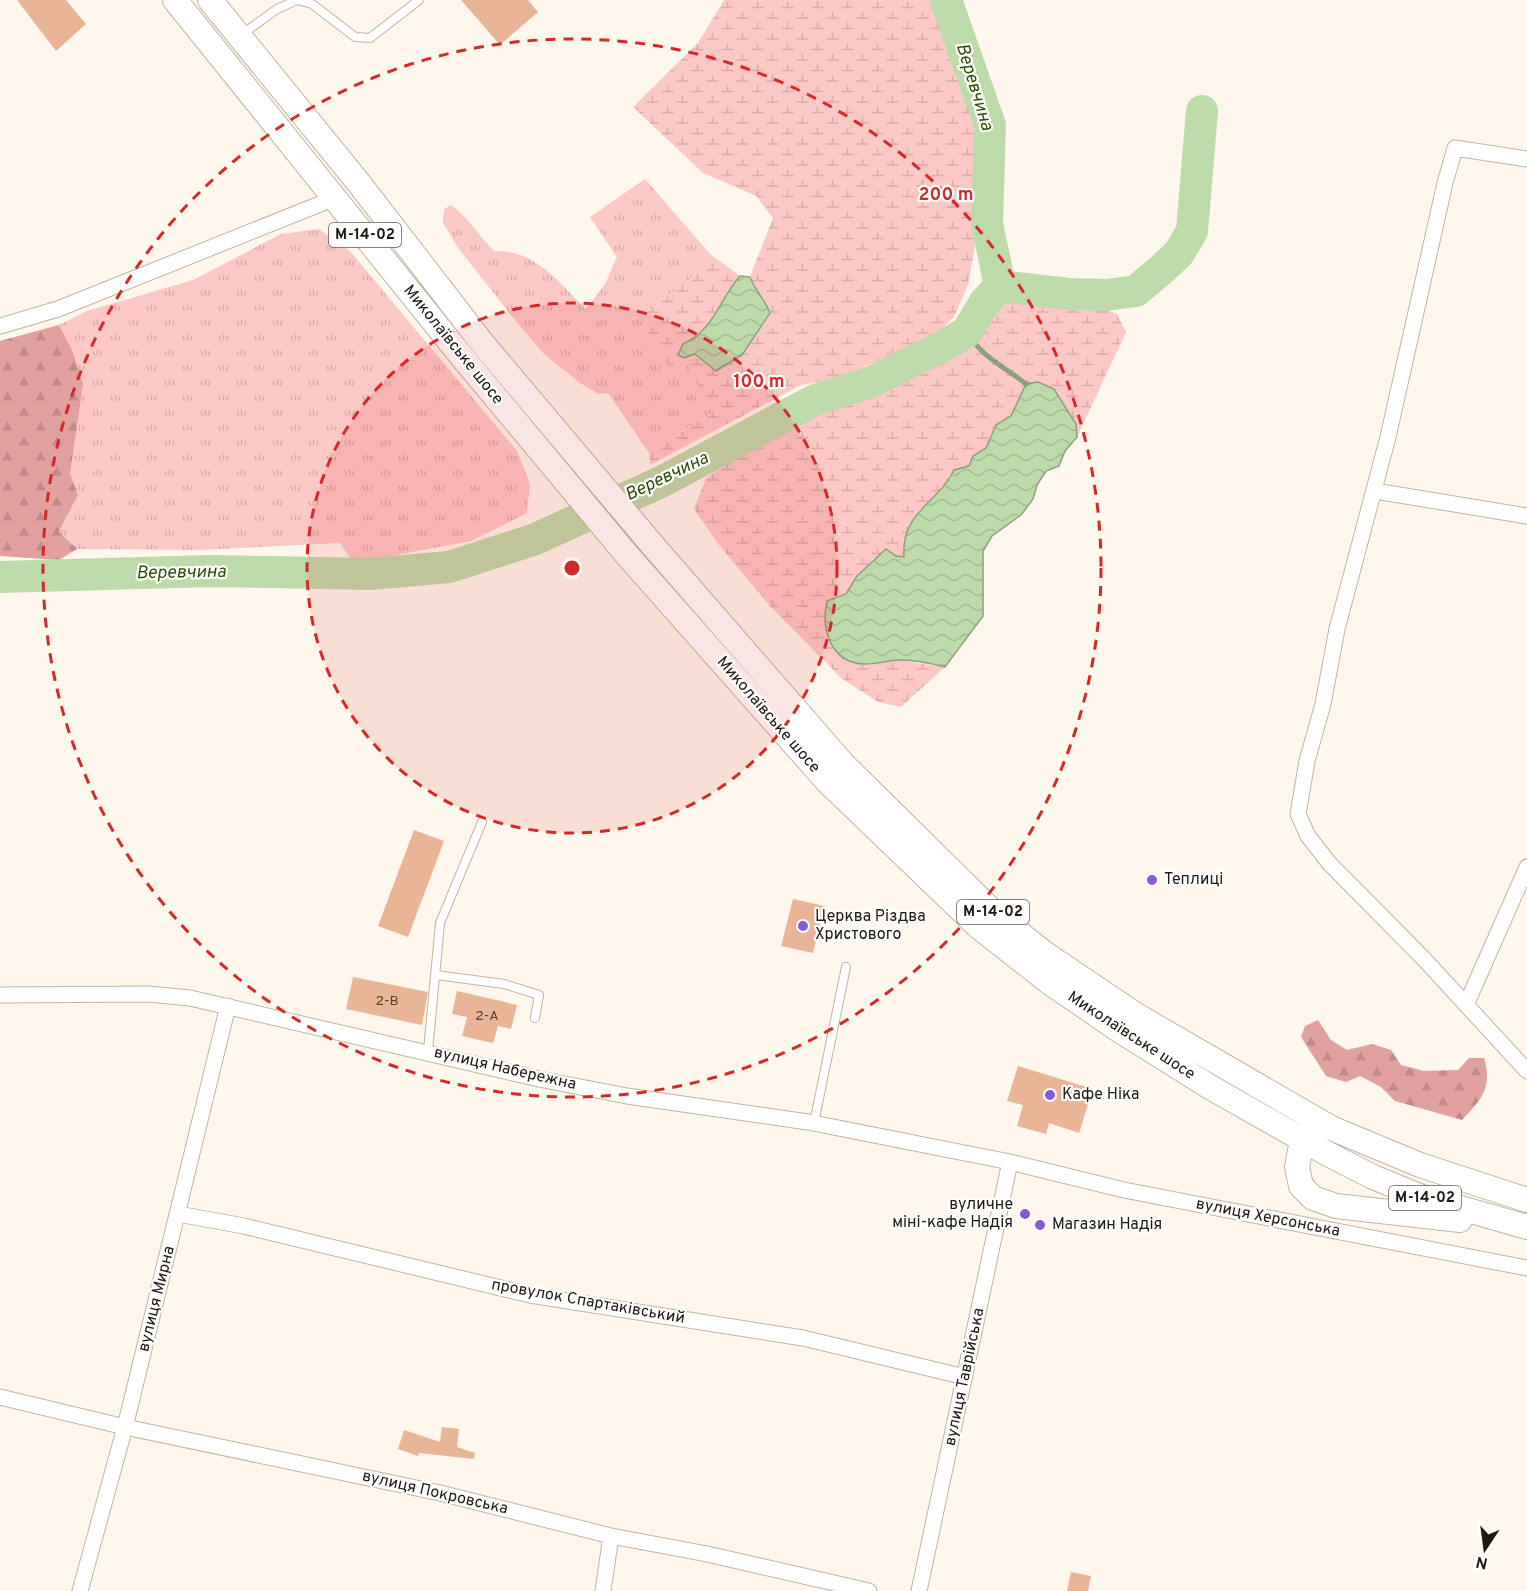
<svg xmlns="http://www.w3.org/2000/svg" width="1527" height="1591" font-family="Overpass,sans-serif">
<defs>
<pattern id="grass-tufts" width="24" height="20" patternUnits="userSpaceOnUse" patternTransform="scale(1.5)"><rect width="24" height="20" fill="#fcc8c5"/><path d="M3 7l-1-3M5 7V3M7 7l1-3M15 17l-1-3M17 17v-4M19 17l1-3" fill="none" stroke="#d8aba8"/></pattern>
<pattern id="forest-firs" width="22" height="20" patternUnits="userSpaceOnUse" patternTransform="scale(1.5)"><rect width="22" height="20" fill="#e1a19f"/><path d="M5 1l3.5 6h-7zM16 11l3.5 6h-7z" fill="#c18a88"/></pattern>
<pattern id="wetland-marsh" width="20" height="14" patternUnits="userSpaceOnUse" patternTransform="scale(1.5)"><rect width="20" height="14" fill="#fcc8c5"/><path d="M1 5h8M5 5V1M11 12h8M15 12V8" fill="none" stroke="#d8aba8"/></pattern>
<pattern id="water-waves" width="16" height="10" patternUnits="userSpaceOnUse" patternTransform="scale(1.5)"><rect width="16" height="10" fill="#bddba9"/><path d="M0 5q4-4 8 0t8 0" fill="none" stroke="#a2bb90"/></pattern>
</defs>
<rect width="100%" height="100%" fill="#fdf7ed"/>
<!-- grass -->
<path fill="url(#grass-tufts)" d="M645,179L710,254L690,279L643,315L673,371L684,358L713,412L649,453L608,393L599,394L580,383L544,354L518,324L458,248L443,223L444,209L451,205C468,217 479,236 494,251C535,249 559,283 586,309L605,284L617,257L590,217Z
M319,229L350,251L517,451L530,484L527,513L471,541L353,563L340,543L201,550L77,549L59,533L78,495L70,474L82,384L72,350L59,325L87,311L193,280L281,234Z"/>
<!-- forest -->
<path fill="url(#forest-firs)" d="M59,325L72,350L83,384L70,474L78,495L59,532L77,549L59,560L0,556V341Z
M1318,1020L1331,1040L1347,1050L1372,1044L1391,1050L1401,1065L1424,1071L1458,1070L1469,1058H1484C1493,1088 1481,1100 1462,1120L1395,1101L1381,1087L1360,1076L1346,1082L1326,1076L1301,1037L1305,1026Z"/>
<!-- wetland -->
<path fill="url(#wetland-marsh)" d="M724,0H952L979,81V223L968,285L954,317L932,338L835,379L801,385L650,465L649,453L713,412L684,359L673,371L651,341L643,315L690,279L710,254L740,276C716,303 717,326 683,344L699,359L766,303L754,289L750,277L773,218L756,196L703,173L633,107L698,43Z
M1006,296L1085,303L1117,314L1126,332L1077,437L1076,424L1054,389L995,425L986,448L973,456L969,466L954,470C938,503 900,513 904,557L874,558L846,594L861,664L898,660L945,667L901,707L878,702L841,678L771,607L719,545L694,509L706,478L789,424L928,368L959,351L978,334L983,313L995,300Z"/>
<!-- water -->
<path fill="url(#water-waves)" stroke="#8da07b" stroke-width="1.5" d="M740,276L750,277C755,291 765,299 770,313L742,355L716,371L695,354L684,358L678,355L683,344C715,329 718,301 740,276Z
M1038,382L1054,389L1076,424L1077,437L1065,451L1059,466L1046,471L1037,485L1033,499L1021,515L992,536L983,551V616L945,667C930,663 915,660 900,660C887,660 875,665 863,664C830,662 821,628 827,601L846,594L857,576L886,549L896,556L904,557C901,511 938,504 954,470L969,466L973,456L986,448L996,425L1011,416L1026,384Z"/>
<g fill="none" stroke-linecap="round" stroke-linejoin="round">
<!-- stream -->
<path stroke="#8da07b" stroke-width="5" d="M967,332C981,357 1005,367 1026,384"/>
<!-- river -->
<path stroke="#bddba9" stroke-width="32" d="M1000,286L1069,294L1107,295L1136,291L1162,269L1179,253L1192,231L1202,111
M0,577L211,571L370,574L449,567L533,540L661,482L815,400L871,382L943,346L967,332L985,302L1000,286L987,223L990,125L946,0"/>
</g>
<!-- building -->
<path fill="#eab496" d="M17,0H66L86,24L56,51Z
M461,0H528L538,12L500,45Z
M414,830L444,841L408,937L378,926Z
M793,899L824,906L813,953L781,946Z
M353,977L428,992L422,1025L346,1009Z
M457,991L517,1005L511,1029L498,1026L493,1043L462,1036L467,1017L452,1014Z
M1018,1066L1093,1089L1079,1133L1049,1123L1046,1134L1017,1126L1023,1105L1007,1101Z
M442,1427L459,1429L457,1447L475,1453L474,1459L419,1453L418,1456L398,1449L404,1430L440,1442Z
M1071,1572L1091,1576L1088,1591H1067Z"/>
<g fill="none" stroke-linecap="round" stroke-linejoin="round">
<!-- service casing -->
<g stroke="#c2b39d" stroke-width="10">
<path id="service" d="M241,35L277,9L297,0L312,4L355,37L370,38L419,0
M436,975L504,984L539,995L535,1018
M428,1051L440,923L482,822
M814,1123L846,967"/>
</g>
<!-- minor casing -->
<g stroke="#c2b39d" stroke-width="17">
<path id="minor" d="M1527,159L1455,148L1445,183L1388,437L1337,629L1323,704L1307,761L1298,814L1308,836L1329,863L1424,959L1527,1071
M0,326L58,309L335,198
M1375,491L1527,516
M0,995L149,994L190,998L539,1079L627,1096L808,1122L1010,1162L1124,1190L1527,1268
M1466,1005L1527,867
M178,1214L244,1226L530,1295L803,1338L965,1377
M0,1397L125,1427L440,1493L611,1536L707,1554L869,1591
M80,1591L125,1427L228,1006
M603,1591L611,1536
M919,1591L1010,1162"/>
</g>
<!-- primary casing -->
<g stroke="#c2b39d" stroke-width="26">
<path id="primary" d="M175,0L463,358L627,555L827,781L979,927L1049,982L1119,1030L1210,1087L1328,1154L1373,1177L1422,1197L1527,1227
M210,0L358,182L483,344L655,548L843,764L994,913L1044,953L1136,1015L1331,1128L1420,1165L1527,1200
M1314,1134L1307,1135L1302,1140L1297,1167L1301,1186L1313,1198L1336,1206L1460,1220"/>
</g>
<!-- service -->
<use href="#service" stroke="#fff" stroke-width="8"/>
<!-- minor -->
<use href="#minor" stroke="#fff" stroke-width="15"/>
<!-- primary -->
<use href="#primary" stroke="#fff" stroke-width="24"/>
</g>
<!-- distance rings -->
<circle cx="572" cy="568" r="265" fill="#d62828" fill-opacity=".12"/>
<g fill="none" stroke="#d62828" stroke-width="3" stroke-dasharray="10 8">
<circle cx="572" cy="568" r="265"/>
<circle cx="572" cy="568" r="529"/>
</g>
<!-- markers -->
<g fill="#8859d2" stroke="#fff" stroke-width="2">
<circle cx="1152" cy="880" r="6"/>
<circle cx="803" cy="926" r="6"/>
<circle cx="1050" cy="1095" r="6"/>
<circle cx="1025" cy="1214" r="6"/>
<circle cx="1040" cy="1225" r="6"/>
</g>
<g text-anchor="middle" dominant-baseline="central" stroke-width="4.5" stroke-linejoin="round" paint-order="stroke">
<!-- number labels -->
<g font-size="14" fill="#503f32">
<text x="387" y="1001">2-В</text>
<text x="487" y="1016">2-А</text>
</g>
<!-- shield labels -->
<g fill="#fff" stroke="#615d58" stroke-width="1.5">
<rect x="329" y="223" width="72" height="24" rx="4.5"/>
<rect x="957" y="900" width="72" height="24" rx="4.5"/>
<rect x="1389" y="1186" width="72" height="24" rx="4.5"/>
</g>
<g font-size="15" font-weight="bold" fill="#1d1810">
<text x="365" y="235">М-14-02</text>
<text x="993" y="912">М-14-02</text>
<text x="1425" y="1198">М-14-02</text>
</g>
<!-- street labels -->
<g font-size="16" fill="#1d1810" stroke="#fff">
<text transform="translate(453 345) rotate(51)">Миколаївське шосе</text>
<text transform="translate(768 715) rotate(49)">Миколаївське шосе</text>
<text transform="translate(1131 1036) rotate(33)">Миколаївське шосе</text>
<text transform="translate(505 1069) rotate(13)">вулиця Набережна</text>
<text transform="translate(1268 1218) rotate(11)">вулиця Херсонська</text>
<text transform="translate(157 1299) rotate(-76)">вулиця Мирна</text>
<text transform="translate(588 1302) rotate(10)">провулок Спартаківський</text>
<text transform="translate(965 1377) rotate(-78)">вулиця Таврійська</text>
<text transform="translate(435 1493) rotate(13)">вулиця Покровська</text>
</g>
<!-- poi labels -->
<g font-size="16" fill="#1d1810" stroke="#fff" text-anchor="start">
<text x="1164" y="880">Теплиці</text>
<text x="815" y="917">Церква Різдва<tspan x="815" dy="18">Христового</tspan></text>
<text x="1062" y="1095">Кафе Ніка</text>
<text x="1013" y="1205" text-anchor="end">вуличне<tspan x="1013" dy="18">міні-кафе Надія</tspan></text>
<text x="1052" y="1225">Магазин Надія</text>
</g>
<!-- water labels -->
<g font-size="18" font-style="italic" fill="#2b4e03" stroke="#fff">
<text transform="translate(974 87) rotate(73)">Веревчина</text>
<text transform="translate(667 477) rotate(-26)">Веревчина</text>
<text transform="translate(181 573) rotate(-1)">Веревчина</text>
</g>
</g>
<circle cx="572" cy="568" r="9" fill="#d62828" stroke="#fff" stroke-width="3"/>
<g font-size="18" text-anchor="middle" font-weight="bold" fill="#d62828" stroke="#fff" stroke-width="4.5" stroke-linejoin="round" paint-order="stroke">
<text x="946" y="200">200 m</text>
<text x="759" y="387">100 m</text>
</g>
<!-- north arrow -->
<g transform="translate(1485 1549) rotate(193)" stroke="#ffffff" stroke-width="4.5" paint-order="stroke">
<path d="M0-4.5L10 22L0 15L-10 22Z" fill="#1d1810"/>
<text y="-9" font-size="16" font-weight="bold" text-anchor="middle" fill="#1d1810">N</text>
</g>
</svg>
